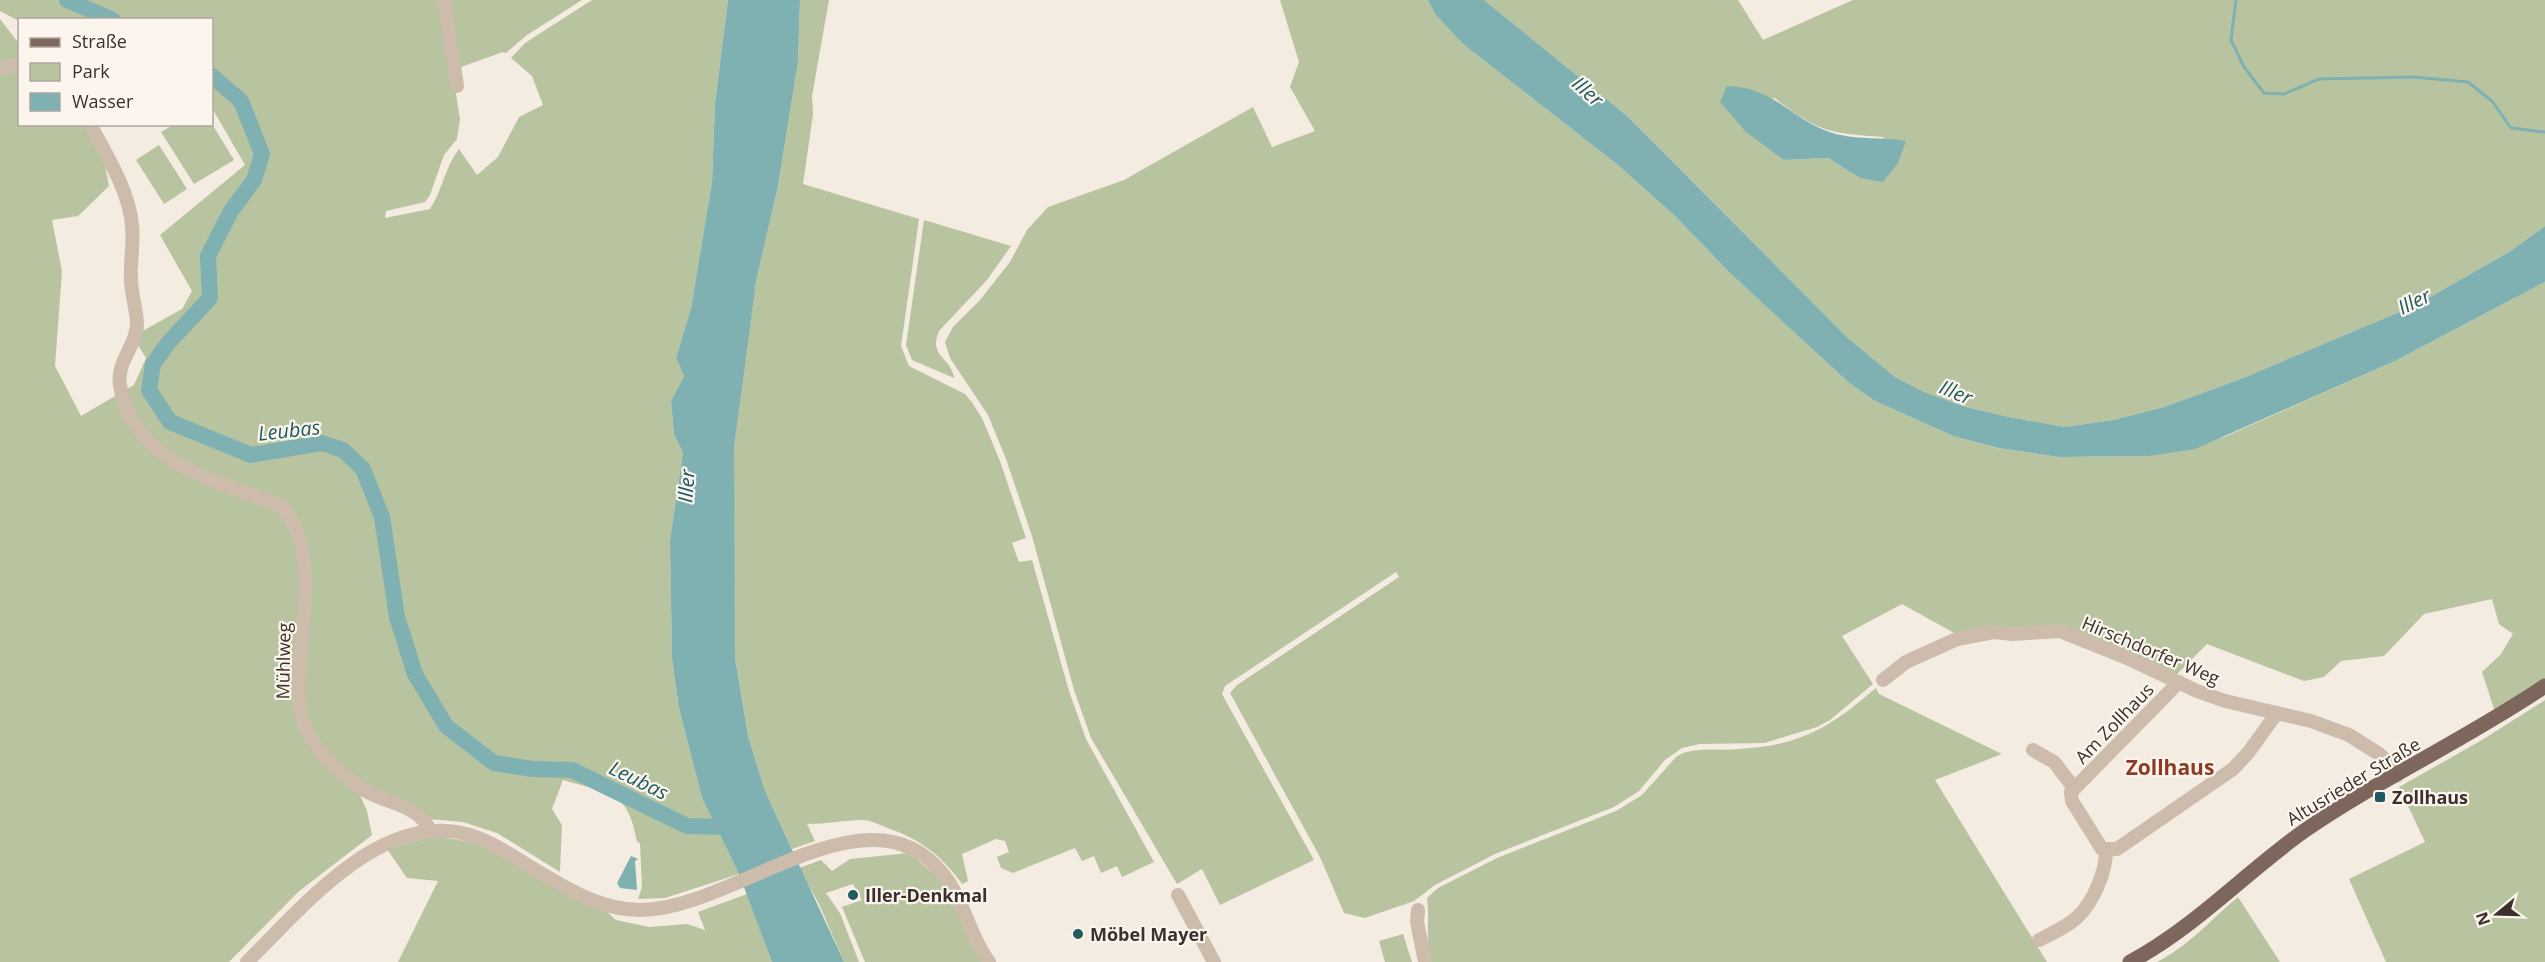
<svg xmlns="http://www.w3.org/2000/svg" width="2545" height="962" font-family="'Open Sans',sans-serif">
<rect width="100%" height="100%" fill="#f4ebe1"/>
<!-- green -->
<path fill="#b8c4a0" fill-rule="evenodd" d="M0,0H441L460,119L457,139L444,155L430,195L425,202L386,211L385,218L430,209C443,189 444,169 459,149L477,175L498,157L519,117L543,105L532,76L511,58L525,43L592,0H728L715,103L712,182L691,308L676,358L684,376L671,401L674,434L683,453L670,540L672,659L679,708L702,798L739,874L665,898L638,899L642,887L640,843L637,842C628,789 609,794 563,780L552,809L562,825L560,872L497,833L463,822L428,819L352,777L297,715L360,795L367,811L372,835L298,892L229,962H0V75L19,70L20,124L83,125L105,165L109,186L78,216L52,220L62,271L55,366L81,416L134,385L146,358L138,345L139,333L182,309L192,291L160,235L245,165L212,108V20L19,21L0,11Z
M447,0H582L527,35L506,53L503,52L458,68Z
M800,0H829L812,96L813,114L803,184L919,219L901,346L909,366L965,394L971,401L982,418L1000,461L1026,538L1012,543L1019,562L1032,560L1069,691L1086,739L1154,862L1122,877L1117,866L1101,873L1094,856L1082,861L1075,848L1013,873L1001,868L997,857L1009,852L1005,841L996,839L962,854L968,881L962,884C942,855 918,838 885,827C878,824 870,820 863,820C844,820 826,824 807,824L815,841L792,849L765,791L748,736L735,658L733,503L734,447L744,366L756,282L778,186L798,62Z
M1280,0H1428L1435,14L1463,44L1618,165L1675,216L1731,274L1848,382L1875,401L1953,436L1997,448L2059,457L2149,456L2224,437L2395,361L2545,282V679L2495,712L2482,672L2501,654L2513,634L2499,624L2492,599L2424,614L2384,656L2341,661L2324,677L2304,681L2207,644L2177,674L2067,627L2052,625L1956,634L1902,604L1842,636L1873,684L1830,720L1817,727L1764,743L1700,744L1682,748L1665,760L1639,791L1614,807L1495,854L1435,885L1414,901L1365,918L1344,913L1320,857L1230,693L1237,685L1399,577L1396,572L1225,686L1222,694L1314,860L1220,905L1202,869L1177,884L1091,738L1074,690L1032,536L1006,459L988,415L950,358L945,342L953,327L980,300L1010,262L1027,230L1048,207L1124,180L1253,107L1272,147L1315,131L1290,87L1299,62Z
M1484,0H1738L1763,40L1853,0H2545V226L2509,252L2416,305L2238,380L2164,407L2113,420L2065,427L2009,417L1966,407L1924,392L1895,377L1848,338L1627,116ZM1773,97C1817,131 1828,134 1884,137L1860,178L1828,158L1784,160Z
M0,19L20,45L19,61L0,66Z
M212,124L234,160L194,184L161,132L173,125Z
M159,145L187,189L164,204L136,160Z
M924,220L1011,246L987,280L939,331C928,357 951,357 954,378L912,360L906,345Z
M1876,688L1879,694L2002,754L1935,780L2047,962H1431C1425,938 1430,922 1427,898L1438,888L1497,858L1616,811L1642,795L1676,757L1683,753C1701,747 1720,751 1739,749C1802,745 1829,728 1876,688Z
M2545,700V962H2386L2349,879L2425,842L2399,787L2482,740Z
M433,836L472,842L490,850L573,899L607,912L616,920L649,927L687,924L705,930L698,912L747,894L772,962H398L438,881L407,878L387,849Z
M909,853L939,878L947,888L981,962H865L842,907L862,900L853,884L826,893L840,913L859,962H844L819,904L799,868L821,860L832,871L850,859Z
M2238,897L2280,962H2157C2190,945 2209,921 2238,897Z
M1403,934L1412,962H1385L1379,941Z"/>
<!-- water -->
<path fill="#7fb0b2" d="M728,0H800L798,62L778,186L756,282L734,447L735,658L748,736L765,791L844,962H772L739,874L702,798L679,708L672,659L670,540L683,453L674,434L671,401L684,376L676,358L691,308L712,182L715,103Z
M1428,0H1484L1627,116L1848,338L1895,377L1924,392L1966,407L2009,417L2065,427L2113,420L2164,407L2238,380L2416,305L2509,252L2545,226V282L2395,361L2195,449L2149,456L2059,457L1998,448L1953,436L1875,401L1848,382L1731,274L1675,216L1618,165L1463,44L1435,14Z
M1727,86C1778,88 1790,121 1836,134C1858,140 1883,137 1906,141L1898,163L1883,182L1860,178L1828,158L1784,160L1746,132L1720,102Z
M631,856L638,859L635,861L637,890L620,888L617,883Z"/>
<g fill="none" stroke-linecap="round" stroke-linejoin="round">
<!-- stream -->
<path stroke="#7fb0b2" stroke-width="3" d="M2236,0L2231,40L2244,67L2264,93L2284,94L2319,79L2413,77L2468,82L2492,101L2511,128L2545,132"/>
<!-- river -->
<path stroke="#7fb0b2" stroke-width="16" d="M67,0L113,20
M212,76L241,101L262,154L254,180L231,211L208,256L210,298L169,342L153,364L149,390L170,422L251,455L322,443L343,450L363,469L382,517L397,617L415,674L446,726L494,763L533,769L572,770L687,826L736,827"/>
<!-- minor -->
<path stroke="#cdbbac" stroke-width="14" d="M444,0L457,86
M0,69L20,64
M90,124C106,155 129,190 132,225C134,243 130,261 131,279C131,294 137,310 137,325C136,346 116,363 120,385C131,463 220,482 282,506C321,554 300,623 299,679C299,690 298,704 301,715C309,745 340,775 366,791C388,804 417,804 430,830
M1883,680L1906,662L1957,639L1994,632L2012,634L2060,631L2127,658L2197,691L2225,701L2311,721L2349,735L2379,754L2391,765L2396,776
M2179,682L2071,792L2072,801L2102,849H2117L2233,769L2248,753L2277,713
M2033,750L2054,762L2074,788
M1178,895L1214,962
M1418,910L1417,922L1425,962
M2039,940C2071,924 2085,918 2099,883C2104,871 2106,863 2106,850
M247,962C304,906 386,804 476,837C496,844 514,857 532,868C566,888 599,910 640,910C732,911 868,780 943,874C964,900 969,935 989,962"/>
<!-- major -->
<path stroke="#7d675c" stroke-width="15" d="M2130,962C2194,928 2245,873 2304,831C2381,778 2467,739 2545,686"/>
</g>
<!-- markers -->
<g fill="#1f5a5e" stroke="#fbf5ee" stroke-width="2">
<rect x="2374" y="791" width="12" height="12" rx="3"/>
<circle cx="853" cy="895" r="6"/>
<circle cx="1078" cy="934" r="6"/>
</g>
<g text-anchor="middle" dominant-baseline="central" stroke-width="4.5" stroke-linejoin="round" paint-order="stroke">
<!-- street labels -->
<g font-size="18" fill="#3b302b" stroke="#fbf5ee">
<text transform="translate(2151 650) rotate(23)">Hirschdorfer Weg</text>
<text transform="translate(283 661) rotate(-89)">Mühlweg</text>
<text transform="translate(2114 723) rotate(-46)">Am Zollhaus</text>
<text transform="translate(2353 781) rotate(-31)">Altusrieder Straße</text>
</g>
<!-- poi labels -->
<g font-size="18" font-weight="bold" fill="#3b302b" stroke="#fbf5ee" text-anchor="start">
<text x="2392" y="797">Zollhaus</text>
<text x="865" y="895">Iller-Denkmal</text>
<text x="1090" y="934">Möbel Mayer</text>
</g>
<!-- water labels -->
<g font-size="20" font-style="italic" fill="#1f5a5e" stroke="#fbf5ee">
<text transform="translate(1588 91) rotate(42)">Iller</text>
<text transform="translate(2414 301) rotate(-26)">Iller</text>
<text transform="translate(1956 392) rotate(23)">Iller</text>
<text transform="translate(289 430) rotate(-6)">Leubas</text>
<text transform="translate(686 486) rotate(-86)">Iller</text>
<text transform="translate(639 780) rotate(26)">Leubas</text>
</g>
<!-- quarter labels -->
<g font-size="21" font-weight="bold" fill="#8c3b22" stroke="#fbf5ee">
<text x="2170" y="767">Zollhaus</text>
</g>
</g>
<!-- legend -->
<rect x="18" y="18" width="195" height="108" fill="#fbf5ee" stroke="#aea6a0" stroke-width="1.5"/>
<rect x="30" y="38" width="30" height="9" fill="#7d675c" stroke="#aea6a0" stroke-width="1.5"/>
<text x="72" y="48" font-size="18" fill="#3b302b">Straße</text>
<rect x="30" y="63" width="30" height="18" fill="#b8c4a0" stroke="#aea6a0" stroke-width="1.5"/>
<text x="72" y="78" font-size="18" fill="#3b302b">Park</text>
<rect x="30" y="93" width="30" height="18" fill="#7fb0b2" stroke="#aea6a0" stroke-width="1.5"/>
<text x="72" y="108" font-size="18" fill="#3b302b">Wasser</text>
<!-- north arrow -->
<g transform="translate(2497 914) rotate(251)" stroke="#fbf5ee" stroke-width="4.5" paint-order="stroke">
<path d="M0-4.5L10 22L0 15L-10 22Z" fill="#3b302b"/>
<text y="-9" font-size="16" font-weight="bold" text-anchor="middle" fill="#3b302b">N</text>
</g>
</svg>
